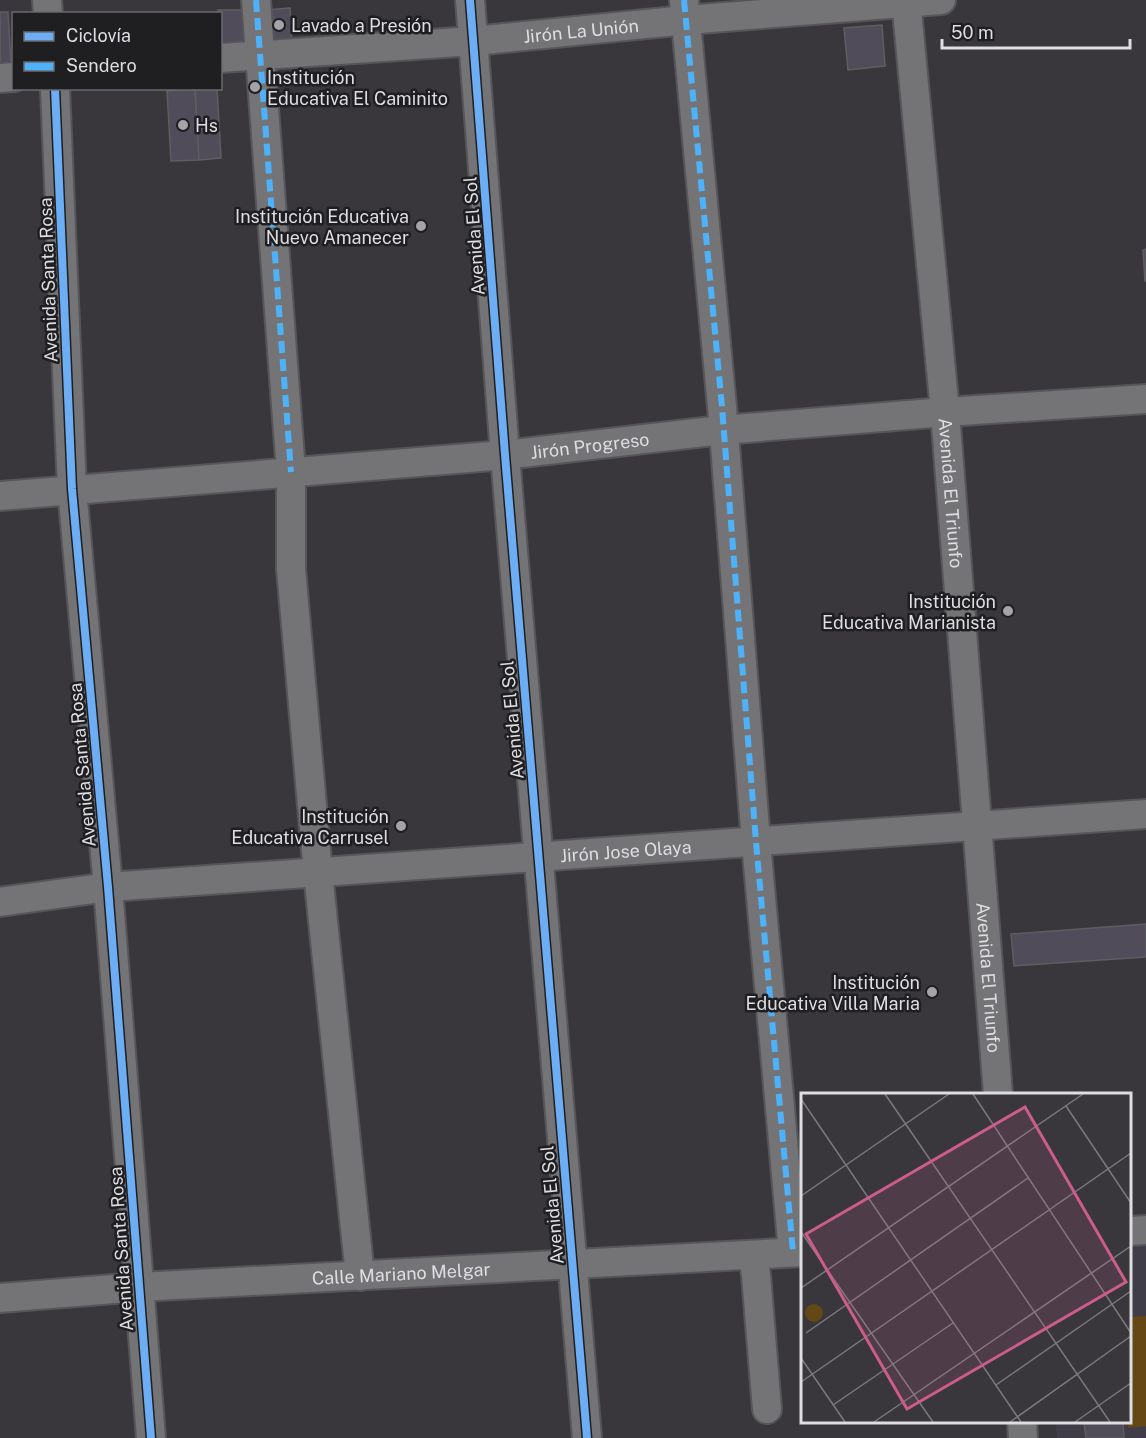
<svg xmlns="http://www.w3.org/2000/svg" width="1146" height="1438" font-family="'Public Sans',sans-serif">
<rect width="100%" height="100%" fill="#39373c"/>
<!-- built -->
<path fill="#403d49" d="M1146,1244V1438H1057L1055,1422H1130V1245Z"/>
<!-- green -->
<path fill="#644714" d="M1146,1316V1426L1128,1428L1130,1317Z"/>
<!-- building -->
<path fill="#514c59" stroke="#5e5e61" stroke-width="1.5" d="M290,8L292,41L268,43L265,10Z
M218,10H254V44H220V14H218Z
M0,12H8L11,64L0,65Z
M882,25L885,66L848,70L844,28Z
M217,88L221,158L199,160L195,89Z
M195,89L199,160L171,161L167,91Z
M1146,249V281H1145L1143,250Z
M1146,924V957L1014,966L1011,934Z
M1084,1422H1123L1124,1438H1086Z"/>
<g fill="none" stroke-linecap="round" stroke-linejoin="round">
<!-- minor casing -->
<g stroke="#565559" stroke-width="32">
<g id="minor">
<path d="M47,0L48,14"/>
<path d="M256,0L291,472V569L318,873L360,1276"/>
<path d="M470,0L505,455L587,1438"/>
<path d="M684,0L722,407L756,842L793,1252"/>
<path id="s1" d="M906,0L945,412L998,1094"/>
<path id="s2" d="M220,58L474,41L686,20L941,0"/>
<path d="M0,78L14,77"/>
<path d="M55,88L72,489L108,887L151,1438"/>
<path id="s3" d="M0,496L505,455L722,430L945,412L1146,399"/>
<path id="s4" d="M0,902L108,887L1146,814"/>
<path d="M1130,1231L1146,1230"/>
<path d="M753,1255L756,1275L767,1409"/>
<path id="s5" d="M0,1298L139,1287L802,1252"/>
<path d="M1022,1422L1023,1438"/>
</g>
</g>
<!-- minor -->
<use href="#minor" stroke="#747376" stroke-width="28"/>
<!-- quiet -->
<path stroke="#4fb1f8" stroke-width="6" stroke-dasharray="12 6" stroke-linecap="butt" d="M256,0L291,472
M684,0L722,407L756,842L793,1252"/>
<!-- cycleway casing -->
<g stroke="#1f1e21" stroke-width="11">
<path id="cycleway" d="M470,0L505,455L587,1438
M55,88L72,489L108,887L151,1438"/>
</g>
<!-- cycleway -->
<use href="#cycleway" stroke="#6dadf4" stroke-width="8"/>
</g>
<!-- markers -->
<g fill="#a4a3a8" stroke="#1f1e21" stroke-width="2">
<circle cx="279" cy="25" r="6"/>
<circle cx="255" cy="87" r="6"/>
<circle cx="183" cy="125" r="6"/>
<circle cx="421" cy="226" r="6"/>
<circle cx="1008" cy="611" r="6"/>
<circle cx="401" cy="826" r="6"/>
<circle cx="932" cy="992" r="6"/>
</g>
<g text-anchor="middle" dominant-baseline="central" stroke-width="5" stroke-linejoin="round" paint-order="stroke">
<!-- poi labels -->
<g font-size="18" fill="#dedde2" stroke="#1f1e21" text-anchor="end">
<text x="291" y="25" text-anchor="start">Lavado a Presión</text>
<text x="267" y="77" text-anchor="start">Institución<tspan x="267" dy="21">Educativa El Caminito</tspan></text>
<text x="195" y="125" text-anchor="start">Hs</text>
<text x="409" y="216">Institución Educativa<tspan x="409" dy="21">Nuevo Amanecer</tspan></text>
<text x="996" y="601">Institución<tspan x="996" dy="21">Educativa Marianista</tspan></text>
<text x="389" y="816">Institución<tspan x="389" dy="21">Educativa Carrusel</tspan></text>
<text x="920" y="982">Institución<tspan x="920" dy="21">Educativa Villa Maria</tspan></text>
</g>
<!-- street labels -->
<g font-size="18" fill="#dedde2" stroke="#1f1e21">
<text stroke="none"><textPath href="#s2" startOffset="362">Jirón La Unión</textPath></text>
<text transform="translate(474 236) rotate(-94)">Avenida El Sol</text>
<text transform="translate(48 280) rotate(-92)">Avenida Santa Rosa</text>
<text stroke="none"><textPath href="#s3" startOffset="592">Jirón Progreso</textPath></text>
<text stroke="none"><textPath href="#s1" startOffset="495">Avenida El Triunfo</textPath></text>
<text transform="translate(512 720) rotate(-95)">Avenida El Sol</text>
<text transform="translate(82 765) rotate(-95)">Avenida Santa Rosa</text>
<text stroke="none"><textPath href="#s4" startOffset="628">Jirón Jose Olaya</textPath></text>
<text stroke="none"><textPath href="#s1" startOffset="981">Avenida El Triunfo</textPath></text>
<text transform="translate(552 1205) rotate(-95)">Avenida El Sol</text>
<text transform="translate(121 1249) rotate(-94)">Avenida Santa Rosa</text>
<text stroke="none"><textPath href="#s5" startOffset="402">Calle Mariano Melgar</textPath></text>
</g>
</g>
<!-- overview -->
<g transform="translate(801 1093)">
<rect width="330" height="330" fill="#39373c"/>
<path d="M4 220a9 9 0 1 1 18 0a9 9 0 1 1-18 0Z" fill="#644714"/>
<path fill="none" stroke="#7b797e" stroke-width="1.5" d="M84,1L309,329M172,1L330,240M0,6L220,329M265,13L330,110M0,103L148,1M0,139L132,329M0,195L282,1M5,240L227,85M0,265L44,329M0,289L330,60M195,292L330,198M32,312L152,230M73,329L330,153M209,329L330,243M274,329L330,290"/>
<path fill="#cc5d8a" fill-opacity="0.15" stroke="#cc5d8a" stroke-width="3" d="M224,14L325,189L106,316L5,141Z"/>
<rect width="330" height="330" fill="none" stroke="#dedde2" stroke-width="3"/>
</g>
<!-- legend -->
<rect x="12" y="12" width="210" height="78" fill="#1f1e21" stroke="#6b6a6e" stroke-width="1.5"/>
<rect x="24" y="32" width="30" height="9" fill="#6dadf4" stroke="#6b6a6e" stroke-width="1.5"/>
<text x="66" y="42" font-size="18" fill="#dedde2">Ciclovía</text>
<rect x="24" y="62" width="30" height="9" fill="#4fb1f8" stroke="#6b6a6e" stroke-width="1.5"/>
<text x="66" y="72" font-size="18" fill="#dedde2">Sendero</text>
<!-- scale -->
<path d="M942 39v9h188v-9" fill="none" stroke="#dedde2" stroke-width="3"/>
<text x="951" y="39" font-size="18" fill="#dedde2" stroke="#1f1e21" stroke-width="4.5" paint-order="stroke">50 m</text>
</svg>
